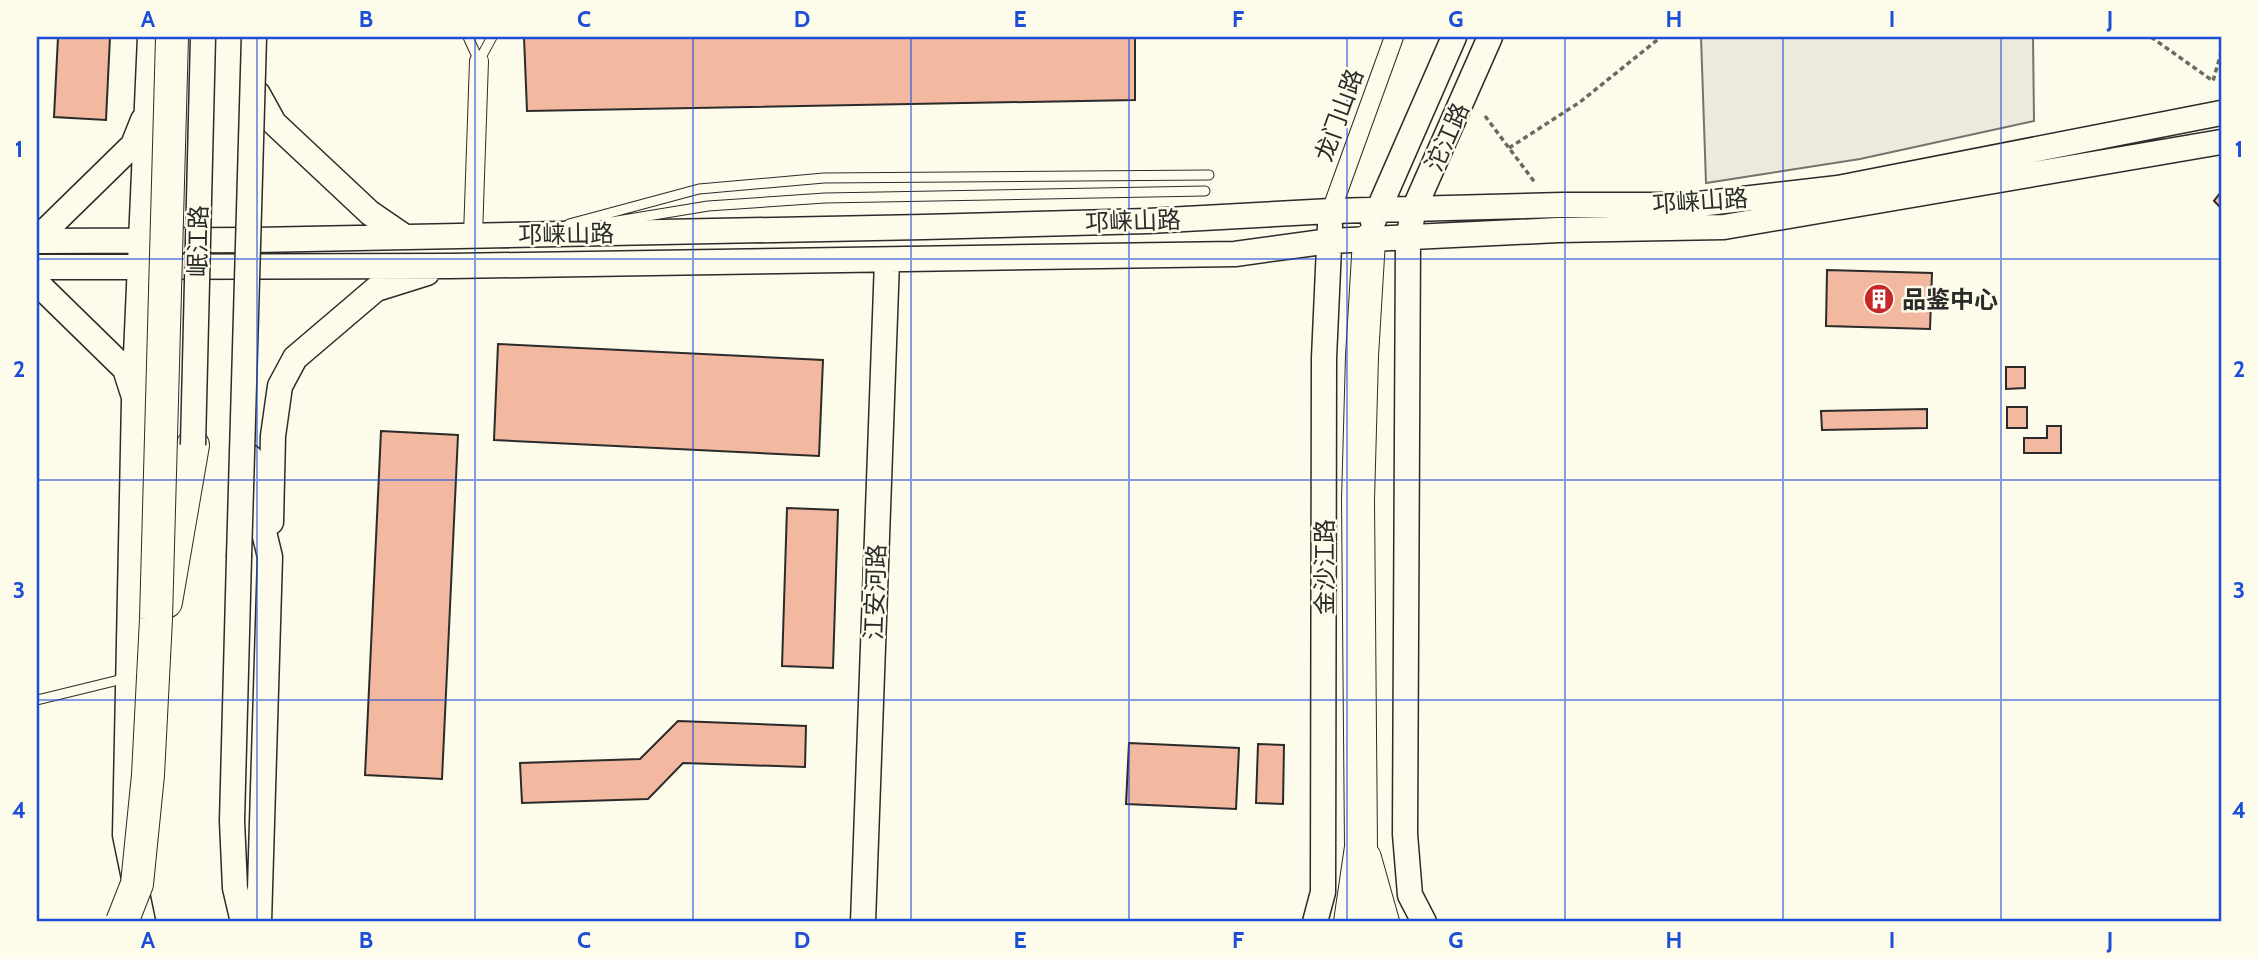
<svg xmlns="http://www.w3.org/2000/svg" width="2258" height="959" font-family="Cabin,'Noto Sans SC',sans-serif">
<rect width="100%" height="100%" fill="#fdfbea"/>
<!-- parking -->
<path fill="#eceadb" stroke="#74746e" stroke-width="2" d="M1701,37H2033L2034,121L1860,159L1706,183Z"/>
<!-- building -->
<path fill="#f2b8a0" stroke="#2b2b2b" stroke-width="2" d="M58,37H110L106,120L54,117Z
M524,37H1135V100L527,111Z
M2221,192V208L2214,201Z
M1827,270L1932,273L1930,329L1826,326Z
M498,344L823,360L819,456L494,440Z
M2006,367H2025V388L2006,389Z
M2007,407H2027V428H2007Z
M1927,409V428L1822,430L1821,411Z
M2047,426H2061V453H2024V438H2047Z
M381,431L458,435L442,779L365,775Z
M787,508L838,510L833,668L782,666Z
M678,721L806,726L805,767L683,763L648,799L522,803L520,763L640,759Z
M1129,743L1239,748L1236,809L1126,804Z
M1258,744L1284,745L1283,804L1256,803Z"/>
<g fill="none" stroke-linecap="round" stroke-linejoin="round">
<!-- lane casing -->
<g stroke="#2b2b2b" stroke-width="11">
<path id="lane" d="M468,37L479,61
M479,61L492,37
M605,223L708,206L825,198L1205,191
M569,224L699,189L824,178L1209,175
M37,700L127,678"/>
</g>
<!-- street casing -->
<g stroke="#2b2b2b" stroke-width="20">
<path id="street" d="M1331,211L1394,37
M473,235L479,61"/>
</g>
<!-- secondary casing -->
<g stroke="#2b2b2b" stroke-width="27">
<path id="secondary" d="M258,94L274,123L370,213L405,237
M1373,222L1454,37
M37,234L44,232L133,145L143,120
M37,241L255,240L924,227L1148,221L1331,211L1562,205H1690L1838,188L2221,113
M37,267L451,266L1235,254L1330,241L1558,230L1724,227L2221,142
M37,283L125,369L133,394
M250,457V474L270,557L259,922
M271,522L273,436L280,386L295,358L376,289L427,273
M239,557L232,821L235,888L243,922
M143,922L125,835L134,400L150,37
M863,922L887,261
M1315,922L1323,892L1324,358L1330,225
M1424,922L1410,895L1405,834L1408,238L1414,209L1490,37"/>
</g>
<!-- highway casing -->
<g stroke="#2b2b2b" stroke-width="34">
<path id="highway" d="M166,602L193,445
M1365,858L1383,922
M1350,922L1361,847L1358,500L1362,356L1369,240"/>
</g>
<!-- path -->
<path stroke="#6a6964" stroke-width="3.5" stroke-dasharray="5 3.5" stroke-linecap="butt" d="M2151,37L2213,81L2221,53
M1485,116L1536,184
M1509,148L1580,102L1661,37"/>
<!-- lane -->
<use href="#lane" stroke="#fdfbea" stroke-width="9"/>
<!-- street -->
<use href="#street" stroke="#fdfbea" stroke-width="18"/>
<!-- secondary -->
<use href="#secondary" stroke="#fdfbea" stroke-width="24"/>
<!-- highway -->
<use href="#highway" stroke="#fdfbea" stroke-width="32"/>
<!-- secondary-bridge casing -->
<g stroke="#2b2b2b" stroke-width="27" stroke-linecap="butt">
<path id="secondary-bridge" d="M193,445L203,37
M239,557L254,37"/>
</g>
<!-- highway-bridge casing -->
<g stroke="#2b2b2b" stroke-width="34" stroke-linecap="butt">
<path id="highway-bridge" d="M122,922L137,884L148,775L156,619L172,37"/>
</g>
<!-- secondary-bridge -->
<use href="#secondary-bridge" stroke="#fdfbea" stroke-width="24"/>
<!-- highway-bridge -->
<use href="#highway-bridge" stroke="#fdfbea" stroke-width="32"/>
</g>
<!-- grid -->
<path fill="none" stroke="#1d4ed8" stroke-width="2" stroke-opacity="0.55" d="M257,37V922M475,37V922M693,37V922M911,37V922M1129,37V922M1347,37V922M1565,37V922M1783,37V922M2001,37V922M37,259H2221M37,480H2221M37,700H2221"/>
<!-- icons -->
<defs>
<g id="building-disc" transform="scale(1.575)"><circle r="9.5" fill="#c62828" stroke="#fdfbea"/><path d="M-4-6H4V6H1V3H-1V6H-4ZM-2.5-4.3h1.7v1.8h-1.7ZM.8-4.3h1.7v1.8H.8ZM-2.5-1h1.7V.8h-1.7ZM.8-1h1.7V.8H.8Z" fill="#fff"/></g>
</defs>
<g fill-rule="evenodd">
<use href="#building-disc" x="1879" y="299"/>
</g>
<g text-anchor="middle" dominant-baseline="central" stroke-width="5" stroke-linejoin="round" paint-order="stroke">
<!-- street labels -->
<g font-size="24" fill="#2b2b2b" stroke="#fdfbea">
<text transform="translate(1339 115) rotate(-70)">龙门山路</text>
<text transform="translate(1447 137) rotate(-66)">沱江路</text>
<text transform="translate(1700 201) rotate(-4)">邛崃山路</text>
<text transform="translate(1133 221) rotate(-2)">邛崃山路</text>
<text transform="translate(566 234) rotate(-1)">邛崃山路</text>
<text transform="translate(198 241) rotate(-89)">岷江路</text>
<text transform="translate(1324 567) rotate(-90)">金沙江路</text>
<text transform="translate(875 592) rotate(-88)">江安河路</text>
</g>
<!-- poi labels -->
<g font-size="24" font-weight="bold" fill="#2b2b2b" stroke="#fdfbea" text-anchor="start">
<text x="1902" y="299">品鉴中心</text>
</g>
</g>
<!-- border -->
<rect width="2258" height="959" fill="none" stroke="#fdfbea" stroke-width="77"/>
<rect x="38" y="38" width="2182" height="882" fill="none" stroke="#1d4ed8" stroke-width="2.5"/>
<g font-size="23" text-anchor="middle" font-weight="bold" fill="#1d4ed8">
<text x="148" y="27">A</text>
<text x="366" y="27">B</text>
<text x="584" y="27">C</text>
<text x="802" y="27">D</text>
<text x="1020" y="27">E</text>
<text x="1238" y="27">F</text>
<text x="1456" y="27">G</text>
<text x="1674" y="27">H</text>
<text x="1892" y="27">I</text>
<text x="2110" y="27">J</text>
<text x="19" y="157">1</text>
<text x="2239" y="157">1</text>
<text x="19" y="377">2</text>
<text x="2239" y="377">2</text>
<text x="19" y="598">3</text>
<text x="2239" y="598">3</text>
<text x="19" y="818">4</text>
<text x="2239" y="818">4</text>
<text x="148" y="948">A</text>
<text x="366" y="948">B</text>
<text x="584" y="948">C</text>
<text x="802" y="948">D</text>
<text x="1020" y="948">E</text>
<text x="1238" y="948">F</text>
<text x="1456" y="948">G</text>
<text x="1674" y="948">H</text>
<text x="1892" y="948">I</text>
<text x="2110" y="948">J</text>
</g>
</svg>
